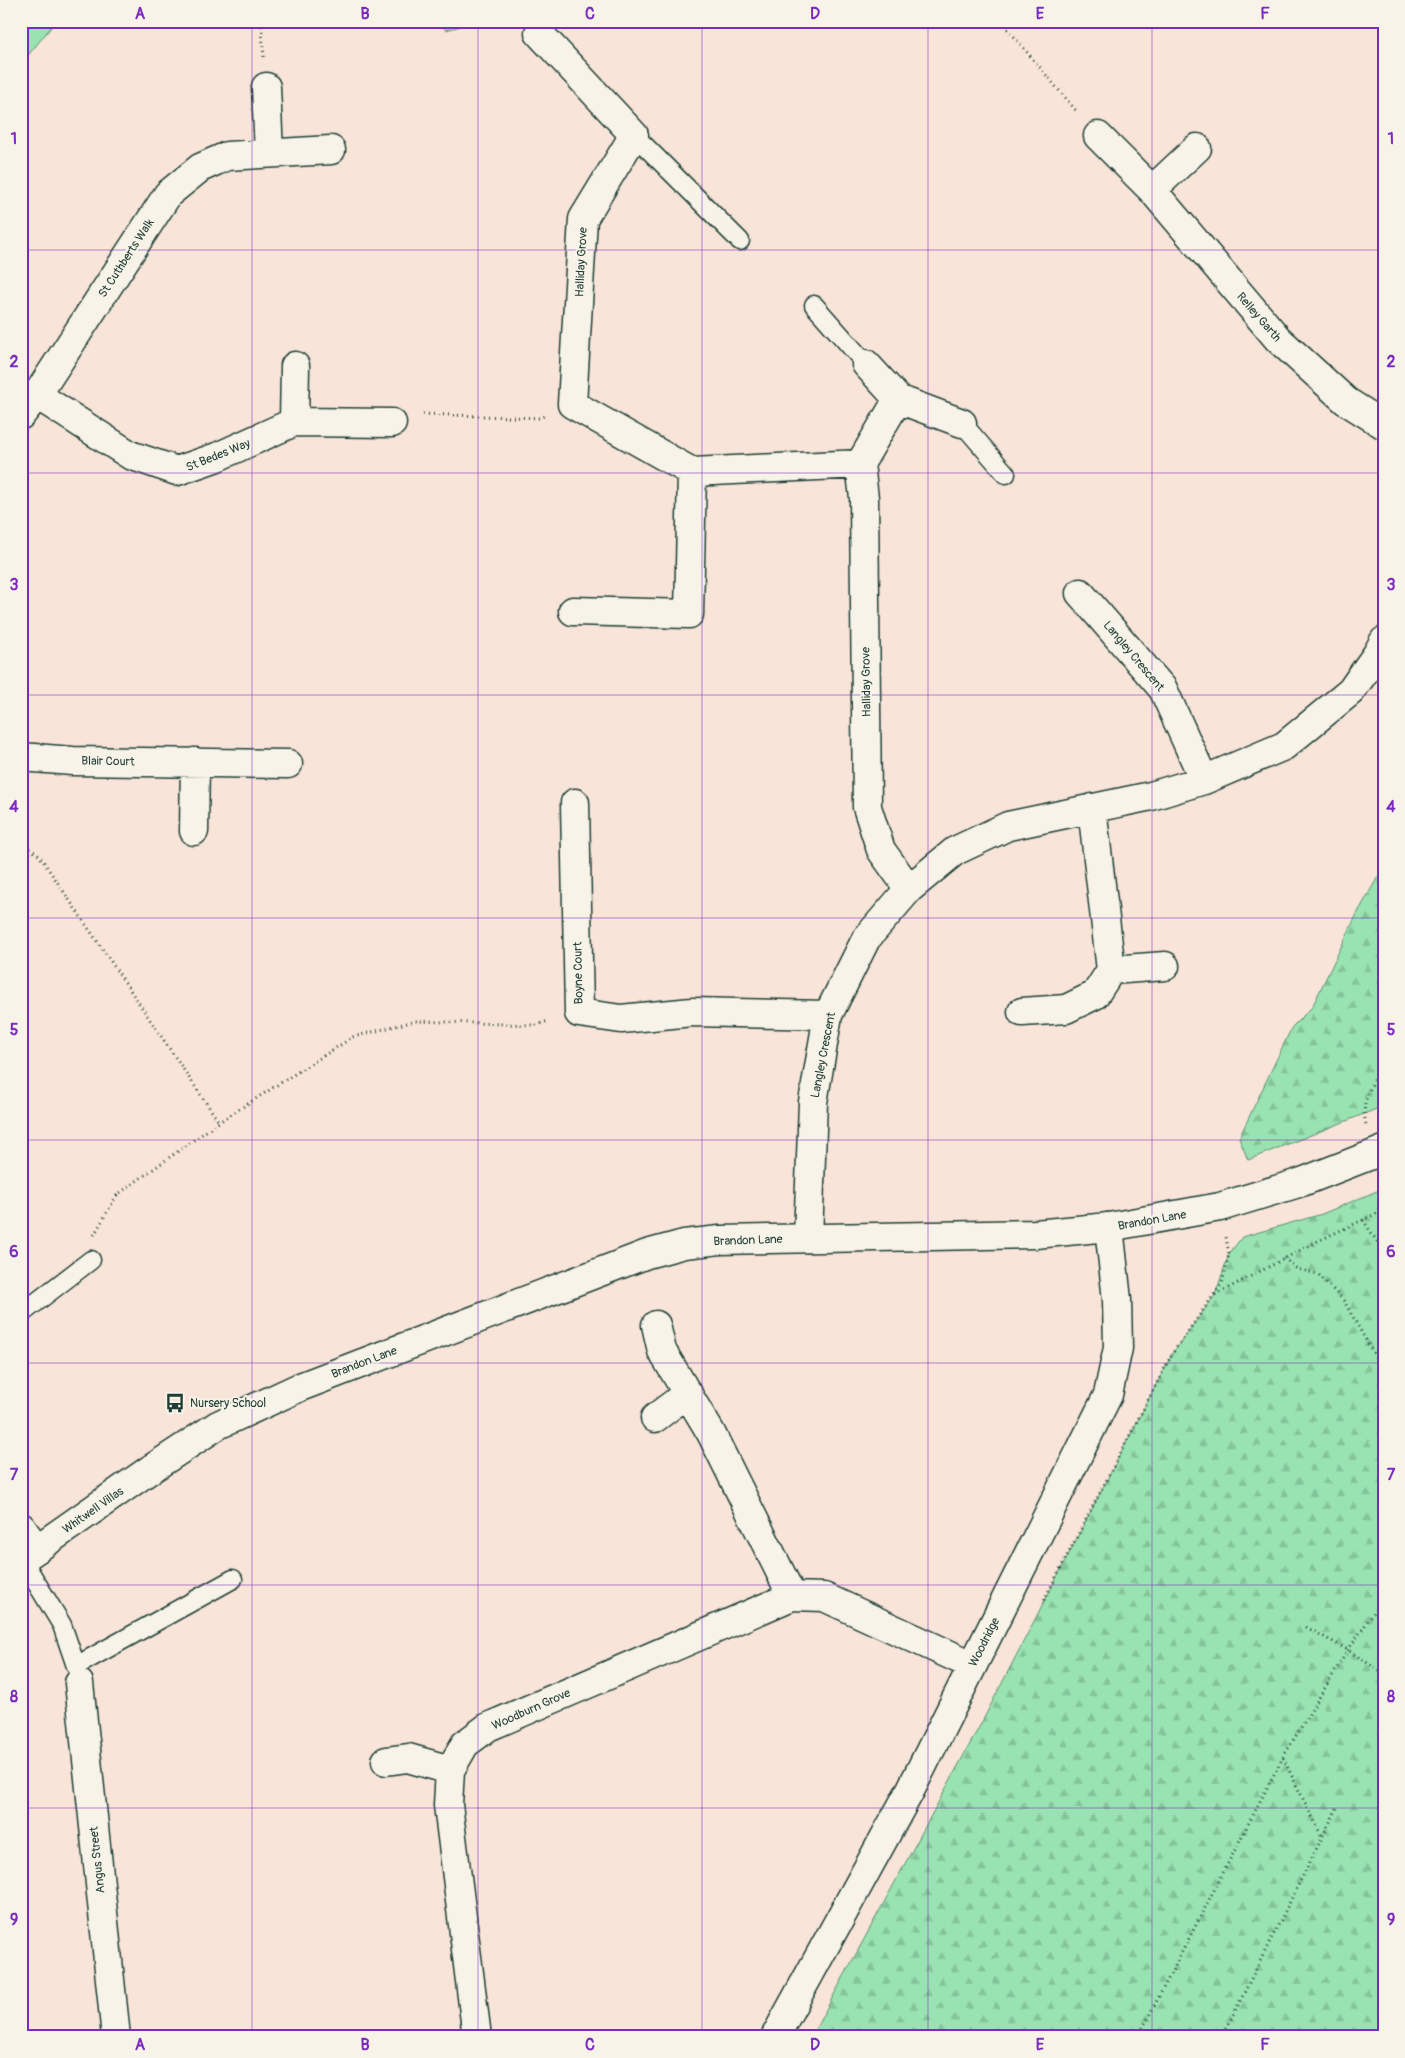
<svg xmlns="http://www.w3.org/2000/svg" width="1405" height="2058" font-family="Pangolin,sans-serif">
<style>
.green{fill:#99e2b1;stroke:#5c9072}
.forest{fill:url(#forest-firs);stroke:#5c9072}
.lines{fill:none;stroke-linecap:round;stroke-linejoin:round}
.service-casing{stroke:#1f3d34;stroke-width:21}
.minor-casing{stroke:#1f3d34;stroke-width:31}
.tertiary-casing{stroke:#1f3d34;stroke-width:31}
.path{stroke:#1f3d34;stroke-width:3;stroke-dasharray:1 4;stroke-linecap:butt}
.service{stroke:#f7f3e8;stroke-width:18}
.minor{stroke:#f7f3e8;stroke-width:28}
.tertiary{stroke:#f7f3e8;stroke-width:28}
.grid{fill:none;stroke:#7b2cbf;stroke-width:1;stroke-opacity:0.55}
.labels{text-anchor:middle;stroke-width:4;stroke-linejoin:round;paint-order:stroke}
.street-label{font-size:12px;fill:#1f3d34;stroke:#f7f3e8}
.poi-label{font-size:12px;fill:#1f3d34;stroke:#f7f3e8;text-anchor:start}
.neatline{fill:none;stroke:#7b2cbf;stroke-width:2}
.grid-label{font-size:16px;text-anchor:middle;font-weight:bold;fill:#7b2cbf}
</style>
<defs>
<pattern id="forest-firs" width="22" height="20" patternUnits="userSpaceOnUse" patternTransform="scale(1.25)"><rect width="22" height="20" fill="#99e2b1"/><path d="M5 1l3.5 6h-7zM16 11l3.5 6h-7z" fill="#83c399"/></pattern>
</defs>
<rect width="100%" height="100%" fill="#f8e4d8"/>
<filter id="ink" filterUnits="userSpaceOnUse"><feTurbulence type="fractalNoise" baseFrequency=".02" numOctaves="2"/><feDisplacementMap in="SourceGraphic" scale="10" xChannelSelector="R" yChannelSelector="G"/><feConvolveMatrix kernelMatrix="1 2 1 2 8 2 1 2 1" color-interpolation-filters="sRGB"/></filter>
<g filter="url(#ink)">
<path class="green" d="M21,21H56L21,64Z
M436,21H480L446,30Z"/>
<path class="forest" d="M1384,866V1106L1248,1160L1239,1138L1292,1027L1312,1007L1357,914Z
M1384,1188V2037H811L984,1718L1172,1354L1215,1295L1229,1254L1242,1237L1322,1214Z"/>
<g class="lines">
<defs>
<path id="service" d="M634,135L740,241
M814,305L866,364
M962,423L1006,474
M21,1314L91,1260
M22,1559L62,1625L76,1666L233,1579"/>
<path id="minor" d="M539,33L634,135L583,219L572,404L692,472L860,464L864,498L867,807L881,850L909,889
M266,87L269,153
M1098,136L1152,190L1278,339L1346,401L1384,425
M1152,190L1197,148
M37,395L130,455L177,471L217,457L294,422L392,423
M898,399L962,423
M21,415L37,395L168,194L200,168L227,156L331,150
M294,422L295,366
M860,464L898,399L866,364
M1080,593L1163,689L1204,780
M573,611L689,614L692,472
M21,757L73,761L288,764
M575,803L579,1013L621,1019L692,1012L828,1015
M194,831L195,762
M1111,970L1165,966
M1022,1012L1066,1009L1095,995L1111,970L1092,808
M808,1238L813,1102L828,1015L866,939L909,889L955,851L1008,826L1151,796L1204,780L1284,746L1351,691L1377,654L1384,641
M656,1325L662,1351L711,1433L792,1596
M655,1418L688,1393
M21,1527L37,1549
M79,1683L116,2037
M386,1761L408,1758L450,1770
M477,2037L448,1805L450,1770L465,1744L488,1727L792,1596L824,1597L972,1665
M775,2037L910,1791L1108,1395L1118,1348L1117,1300L1109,1227"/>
<path id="tertiary" d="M21,1560L148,1471L218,1425L300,1387L647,1254L684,1244L720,1240L1035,1234L1109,1227L1220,1207L1302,1182L1384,1150"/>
</defs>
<use href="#service" class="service-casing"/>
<use href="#minor" class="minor-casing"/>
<use href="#tertiary" class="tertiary-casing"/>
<path class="path" d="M261,21L264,57
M1001,21L1078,113
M423,414L540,418L544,416
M21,843L39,855L219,1122
M1366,1124C1360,1102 1372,1082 1384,1065
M1363,1220L1384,1252
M94,1235L117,1195L219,1122L353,1037L415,1021L535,1025L549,1021
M1284,1258L1297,1269L1318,1274L1344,1301L1377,1360L1384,1365
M1215,1295L1318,1241L1384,1210
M1044,1600L1172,1354L1222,1283L1229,1254L1226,1237
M1306,1627L1348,1650L1384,1674
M1283,1758L1322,1837
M1138,2037L1283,1757L1348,1650L1384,1598
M1222,2037L1337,1808"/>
<use href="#service" class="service"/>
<use href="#minor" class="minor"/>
<use href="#tertiary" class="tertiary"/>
</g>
</g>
<path class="grid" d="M252,21V2037M478,21V2037M702,21V2037M928,21V2037M1152,21V2037M21,250H1384M21,473H1384M21,695H1384M21,918H1384M21,1140H1384M21,1363H1384M21,1585H1384M21,1808H1384"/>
<defs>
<symbol id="bus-bare" viewBox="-9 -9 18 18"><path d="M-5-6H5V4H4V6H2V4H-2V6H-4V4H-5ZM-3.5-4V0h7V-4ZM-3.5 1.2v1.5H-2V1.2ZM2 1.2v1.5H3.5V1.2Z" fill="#1f3d34" stroke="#f7f3e8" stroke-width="2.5" paint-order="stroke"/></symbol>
</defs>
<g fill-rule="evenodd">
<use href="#bus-bare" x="161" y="1389" width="28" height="28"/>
</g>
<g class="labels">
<g class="street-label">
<text transform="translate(126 258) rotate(-57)" y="4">St Cuthberts Walk</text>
<text transform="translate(581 262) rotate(-87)" y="4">Halliday Grove</text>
<text transform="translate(1259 317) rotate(49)" y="4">Relley Garth</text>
<text transform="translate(218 455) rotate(-22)" y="4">St Bedes Way</text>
<text transform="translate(1134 656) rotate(50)" y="4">Langley Crescent</text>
<text transform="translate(866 682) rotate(-91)" y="4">Halliday Grove</text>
<text transform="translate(108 761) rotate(1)" y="4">Blair Court</text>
<text transform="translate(578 973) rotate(-91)" y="4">Boyne Court</text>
<text transform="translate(823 1055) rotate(-79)" y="4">Langley Crescent</text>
<text transform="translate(1152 1220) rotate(-10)" y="4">Brandon Lane</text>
<text transform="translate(748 1240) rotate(-2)" y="4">Brandon Lane</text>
<text transform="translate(364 1362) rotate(-21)" y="4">Brandon Lane</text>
<text transform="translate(93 1510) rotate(-35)" y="4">Whitwell Villas</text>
<text transform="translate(984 1642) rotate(-63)" y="4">Woodridge</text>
<text transform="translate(531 1709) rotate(-24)" y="4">Woodburn Grove</text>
<text transform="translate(97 1860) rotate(-96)" y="4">Angus Street</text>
</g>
<g class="poi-label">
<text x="190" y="1407">Nursery School</text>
</g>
</g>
<rect width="1405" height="2058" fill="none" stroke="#f7f3e8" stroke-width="55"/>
<rect x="28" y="28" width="1350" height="2002" class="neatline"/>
<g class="grid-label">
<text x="140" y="19">A</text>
<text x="365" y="19">B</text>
<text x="590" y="19">C</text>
<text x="815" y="19">D</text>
<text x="1040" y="19">E</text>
<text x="1265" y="19">F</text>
<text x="14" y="144">1</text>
<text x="1391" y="144">1</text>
<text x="14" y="367">2</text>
<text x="1391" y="367">2</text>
<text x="14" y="590">3</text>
<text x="1391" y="590">3</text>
<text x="14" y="812">4</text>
<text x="1391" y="812">4</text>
<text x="14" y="1035">5</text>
<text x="1391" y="1035">5</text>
<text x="14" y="1257">6</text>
<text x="1391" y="1257">6</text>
<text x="14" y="1480">7</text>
<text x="1391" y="1480">7</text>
<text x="14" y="1702">8</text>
<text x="1391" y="1702">8</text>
<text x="14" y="1925">9</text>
<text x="1391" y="1925">9</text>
<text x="140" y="2050">A</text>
<text x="365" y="2050">B</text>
<text x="590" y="2050">C</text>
<text x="815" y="2050">D</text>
<text x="1040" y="2050">E</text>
<text x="1265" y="2050">F</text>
</g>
</svg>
